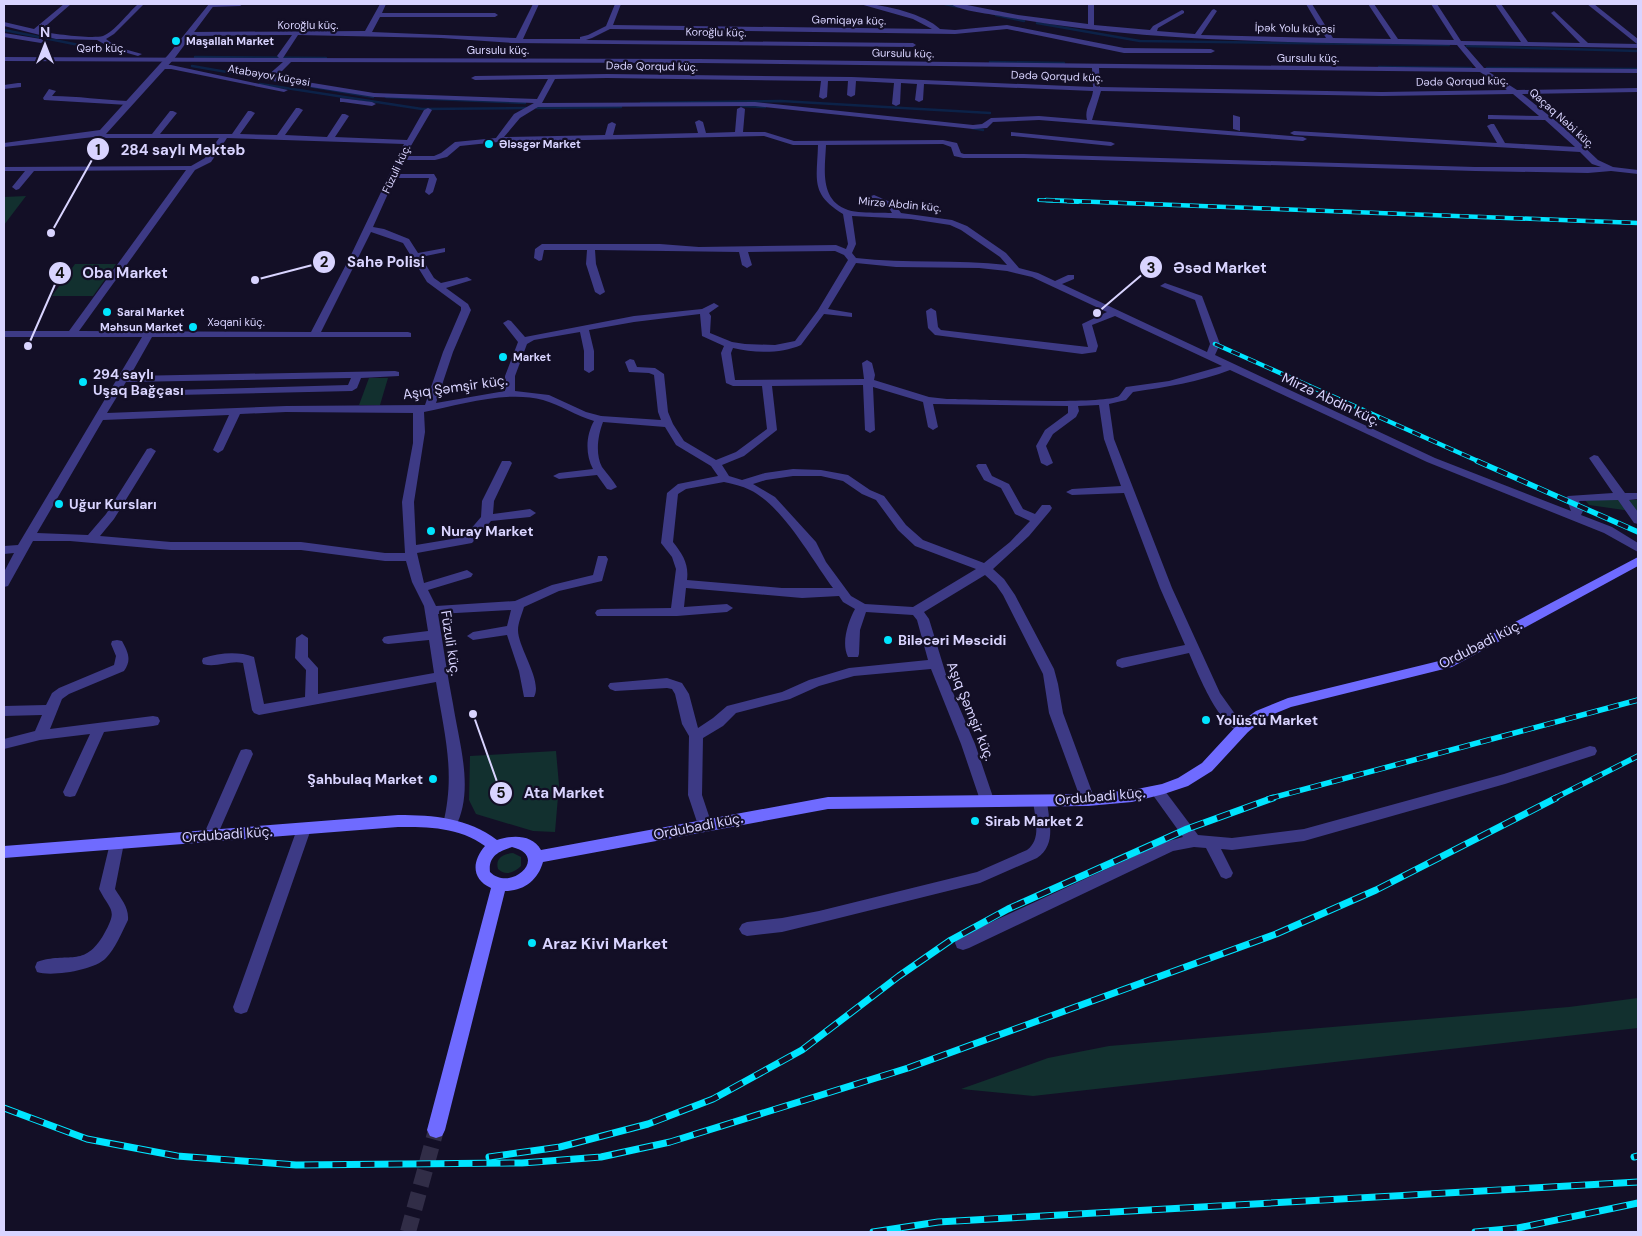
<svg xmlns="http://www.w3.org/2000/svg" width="1642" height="1236" font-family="'DM Sans',sans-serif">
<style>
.green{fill:#12302f}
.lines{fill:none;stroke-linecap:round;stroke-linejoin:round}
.stream{stroke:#0c2248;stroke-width:2.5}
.secondary-tunnel{stroke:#312d47;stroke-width:16;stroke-dasharray:16 8;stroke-linecap:butt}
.minor{fill:#3d3a85;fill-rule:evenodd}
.tertiary{fill:#3d3a85;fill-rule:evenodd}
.secondary{fill:#6f6bff;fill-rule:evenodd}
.rail-far3-casing{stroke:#00e5ff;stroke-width:4}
.rail-far2-casing{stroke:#00e5ff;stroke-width:4.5}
.rail-far1-casing{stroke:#00e5ff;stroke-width:5.5}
.rail-casing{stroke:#00e5ff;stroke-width:7}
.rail-far3{stroke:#130f26;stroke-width:2.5;stroke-dasharray:7;stroke-linecap:butt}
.rail-far2{stroke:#130f26;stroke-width:3;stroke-dasharray:9;stroke-linecap:butt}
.rail-far1{stroke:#130f26;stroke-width:4;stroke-dasharray:11;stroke-linecap:butt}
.rail{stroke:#130f26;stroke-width:5;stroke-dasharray:14;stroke-linecap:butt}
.poi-dot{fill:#00e5ff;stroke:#130f26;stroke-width:2}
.labels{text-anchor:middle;stroke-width:4.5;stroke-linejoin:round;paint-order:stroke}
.far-street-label{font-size:11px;fill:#d9d4ff;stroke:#130f26}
.far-poi-label{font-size:11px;font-weight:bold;fill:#d9d4ff;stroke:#130f26;text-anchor:start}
.poi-label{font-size:14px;font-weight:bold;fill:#d9d4ff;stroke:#130f26;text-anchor:start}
.street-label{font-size:14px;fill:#d9d4ff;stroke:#130f26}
.near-poi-label{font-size:16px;font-weight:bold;fill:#d9d4ff;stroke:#130f26;text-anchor:start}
.leader{fill:none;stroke:#d9d4ff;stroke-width:2}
.callout-dot{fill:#d9d4ff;stroke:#130f26;stroke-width:2}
.mark-label{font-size:15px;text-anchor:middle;font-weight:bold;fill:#111}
.callout-label{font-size:15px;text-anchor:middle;font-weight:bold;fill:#d9d4ff;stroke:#130f26;stroke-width:4.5;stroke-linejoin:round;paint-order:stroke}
</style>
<rect width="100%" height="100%" fill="#130f26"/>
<path class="green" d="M26,196L4,225V197Z
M75,264H116L93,296H52Z
M369,378H388L380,405H359Z
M1585,500H1638V512L1589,505Z
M556,751L559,785L555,832L533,831L476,814L469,800L470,756Z
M513,853L521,857V866C514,873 505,876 498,869C495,858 503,854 513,853Z
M1638,998V1028L1033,1096L961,1089L1048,1058L1109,1046L1569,1007Z"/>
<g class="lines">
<path class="stream" d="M945,4L959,7
M996,15L1024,21
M1037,23L1140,41L1449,45
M4,30L114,52
M1467,46L1638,51
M195,57L326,58
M990,62L1064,63
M192,66L373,97
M1379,67L1471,68
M1487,68L1638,69
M260,84L422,109L526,108
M386,97L525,103
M641,103L781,101L990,113
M741,106L765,107
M537,108L621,107
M972,128L983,130"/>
<path class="secondary-tunnel" d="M408,1232L436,1130"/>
<path class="minor" d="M64,4H71L40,31C53,34 91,39 103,36C114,32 129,12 138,4H144L114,34L106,39L117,47L142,54L138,56L113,49L97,40L56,39L4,26V22L34,29Z
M209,4H243L240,6L211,7L209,6Z
M380,4H386L382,13H495L498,15L495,17H380L372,32L516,38L533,4H539L523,39H580V37L588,35L606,26L615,4H621L613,25L932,29L913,19L860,4C881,3 925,14 940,29L955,30L1007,25L1124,48L1211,49L1215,51L1211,53H1124L1007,29L955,34L610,29L592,38L586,40L913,43L916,45L913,47L512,43L441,38L298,35L283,58L699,59L1476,68L1457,45C1306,42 1154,44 1006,17C992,14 960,11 951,4H962L1018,15L1088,24V4H1094V25L1150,30L1153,26L1182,10L1184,11V13L1158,28L1157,31L1195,34L1212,10L1214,9L1217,11L1201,35L1326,38L1306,4H1312L1333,38L1391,39L1368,4H1374L1398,39L1454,40L1431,4H1437L1461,41L1521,42L1495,4H1501L1528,42L1580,43L1552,14L1551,13L1554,11L1588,43L1637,44L1587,4H1594L1638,39V48L1464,45L1484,68L1638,69V73L1489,72L1517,90L1638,88V92L1522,94L1562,126L1598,160L1613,167L1638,170V174L1611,171L1588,173L1475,171L1024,158H963L954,156L951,147L943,144L826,145C825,169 819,200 848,210C861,214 879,212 892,213L889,208L871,200V196L874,195L895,204L901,213L952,220L967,226L1006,253L1019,268L1038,273L1055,281L1068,275H1074V279L1062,284L1207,352L1210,344L1195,300L1160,286L1165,283L1202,296L1220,344L1215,355L1435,458L1571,511L1566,498L1568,496L1613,493L1589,458L1594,455L1598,456L1625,493H1638V499L1629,500L1638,512V524L1634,523L1618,500L1579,501L1583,511L1581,515L1612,527L1638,543V552L1604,533L1427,462L1230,370C1199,382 1166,387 1133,392L1126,400L1109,404L1114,439L1172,588L1220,693L1235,714L1250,728L1248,732C1223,739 1197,671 1189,653L1122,668L1117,666L1116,663L1117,660L1122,658L1185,645L1160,588L1124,493L1072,495L1066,492L1072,489L1121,486L1104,439L1099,405L1078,406L1079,411L1076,417L1053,434L1046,446L1053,463L1047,466L1041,463L1036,446L1045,430L1068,413V406L933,404L938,427L933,430L928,427L923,402L873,387L875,430L870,433L865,430L863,385L772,386L777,430L744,456L722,465L729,476L742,480L765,473L793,469L821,470L848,475L870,490L884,496L906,525L923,540L984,563L1010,542L1030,521L1015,514L1001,488L984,480L976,466L978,464H986L992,476L1009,484L1023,509L1035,514L1042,505H1050L1052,508L1050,511L1029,536L993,569L1004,579L1015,595L1054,669L1058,684L1063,713L1095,800L1093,804L1088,806L1083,804L1081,800L1049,713L1043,674L1003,595L996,585L985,575L924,612L929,619L948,681L975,744L994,800L992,804L987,806L982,804L980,800L961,744L931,669L854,676L819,686L790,699L736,713L723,726L703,738L702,795L712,825L710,829L705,831L700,829L698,825L688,795L689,736L682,724L675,694L672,689L667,688L615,691L610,689L608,686L610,683L667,678L682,683L689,694L698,728L713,718L727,706L782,692L809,680L849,668L928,660L917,620L913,615L866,612L860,630L859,654L858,657H848C841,643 848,622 855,609L843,602L839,596L802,598L686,588L684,607L727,604L733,608L727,612L677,616H597L595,613L597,610L601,609L671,608L676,569L672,557L661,543L667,493L678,484L718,476L711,466L676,445L665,427L603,422C598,435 595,454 602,467C607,474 613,480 617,487L611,490L607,489L597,475L559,479L553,476L559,473L593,469C585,454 586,435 594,421C576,416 561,405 543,400C507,390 459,405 424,412L425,432L414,502L416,545L464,537L481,517L482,501L502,461H510L512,463L494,501L493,514L530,509L536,513L530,517L491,521L472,543L417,553L424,583L467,570L473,574L471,577L428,590L436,606L515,601L552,585L593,575L598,556H606L608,559L602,581L559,591L524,607C522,614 518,623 518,630C518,648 543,681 534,697H524L519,671L507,635L473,640L467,636L473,632L507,626L511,610L438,614C443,644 447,674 453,704C459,743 475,791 455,828L450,830L445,828L443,824C456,772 444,733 436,682L259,715L254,713L252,710L243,663C230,660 216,668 203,664L202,661L203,658C220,653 237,651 254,657L264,704L305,697L306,670L295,658L296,638L302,634L308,638V657L318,668V694L434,673L429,640L388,644L384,643L382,640L384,637L388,636L428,631L424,606L412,582L406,561H385L301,550H171L70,541H33L8,586L4,587V572L14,553L4,554V546L18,545L142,337H4V331H69L186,170L34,171L19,189L16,190L12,187L25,171H4V167L191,166L205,158L219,138H106L95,134L99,132L106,134H152L170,111H173L177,113L160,134H232L248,111H251L255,113L240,134L277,135L296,108H299L303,110L285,135L327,137L342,114H345L349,116L335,137L407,140L424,110L428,108L432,110L405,156H434L441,153L455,142L496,138L514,114L534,103L374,97L267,80V76L283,62L4,61V57L279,58L277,56L292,35L189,36L186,34L189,32L365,31ZM291,62L699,63L1092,68L1093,87L852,77L607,74L475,76L471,78L475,80L548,79L537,99L374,93L276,77ZM1099,68L1480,72L1507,90L1382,92L1100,87ZM607,78L821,81L819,97L823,99L827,97L828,81H848L847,95L851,97L855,95L856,81L894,83L892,104L896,106L900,104L901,83L917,84L915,100L919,102L923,100L924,84L1093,91C1092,101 1084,109 1087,120L1039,116L991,118L982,124L973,125L755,102L542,103L555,79ZM1101,91L1382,96L1513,94L1539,116L1491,115H1488V119L1545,120L1575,147L1505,143L1494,124H1491L1487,126L1497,143L1294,131L1290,133L1294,135L1580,152L1592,164L1601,167H1475L1024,154H964L961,153L957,143L943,140L794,141L765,132H743L745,109L741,107L737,109L735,132L706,133L703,122L699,120L695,122L698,133L613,135L616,124L612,122L608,124L605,135L504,137L520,118L538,107L755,106L973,129L987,128L993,122L1039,120L1303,141L1307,139L1303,137L1092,120ZM764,136L793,145H818C817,180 810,194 843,214L848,244L846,249L836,245L699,247L660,244H542L535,249L534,258L539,261L542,260L544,250H587L586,264L595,292L600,295L605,292L596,264L595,250L739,252L742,265L747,268L752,265L748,252L835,251L844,255L848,260L818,310L795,341L775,345L745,344L732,342L710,333L711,316L709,313L719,306L714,303L702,309L634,316L525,337L511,321L508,320L503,323L518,342L505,376V391L436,403L453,352L471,310L468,304L446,288L472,280L467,277L441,283L434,278L421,257L445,252V248L418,253L409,239L384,229L373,227L395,178H429L425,192L429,195L433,192L437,179L434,174H397L403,160H435L447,157L460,146L498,142ZM227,138L404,144L350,257L311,332L79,331L195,170L211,162ZM852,216L911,219L950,225L961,230L1000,257L1007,265C957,259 906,264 856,258L852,253L856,244ZM371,232L403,243L427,282L461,307V310L443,352L425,405L286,406L107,413L126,382L351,378L348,385L173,390L172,392L173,394L177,395L352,391L357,388L361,378L399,376V372L395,371L130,376L152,337H411V333L408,332H321ZM856,263L896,267L979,268L1007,271L1032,277L1107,312L1082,324L1088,347L941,330L938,327L936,311L931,308L926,311L928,328L935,335L1082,354L1096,352L1098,346L1092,325L1115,316L1222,366L1169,381L1126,387C1124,389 1121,394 1119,396C1103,405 974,399 947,399L929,397L874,380L875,375L872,363L867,360L862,363L864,379L735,380L731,353L733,348C754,353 781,354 801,345L824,314L852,317V313L828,309ZM700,314L702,336L724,346L721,353L726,383L733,386H762L767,429L736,452L716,460L684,441L673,424L668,412L664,374L655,368L637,367L634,360L630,359L625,362L629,372L649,373L654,375L658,412L661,420L601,416L586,412L549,395L515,391V376L527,344L534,340L580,332L584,351V370L589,373L594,370V351L589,330L634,322ZM286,412L413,413V443L402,502L405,553H385L301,542H171L100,536L114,519L156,451L151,448L147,449L106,514L88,535L37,533L103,420L229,415L213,450L218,453L223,450L240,414ZM793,476H821L843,481L862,494L876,500L898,530L915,546L976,569L913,607L865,604L851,596L826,562L816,542L775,497L753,484L766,480ZM724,482C733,484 742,486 750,490C783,506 812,560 833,588H782L687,580C689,564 683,555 673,542L678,494L686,489Z
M4,33L41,39L44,41L41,43L4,37Z
M159,65H171L288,90L284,92L171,69H159Z
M18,83H21V87L4,89V85Z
M49,89L56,91L52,96C78,96 102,100 128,101L132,103L128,105L44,100L43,98Z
M340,98L372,102L376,104L372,106L343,102H340Z
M1233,115L1240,117V131L1233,129Z
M1011,132L1111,142L1115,144L1111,146L1014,136H1011Z
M117,640L122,641C128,652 132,660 124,671L69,694L62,699L50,729L153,716L158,717L160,721L158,725L153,726L104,732L77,792L75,796L70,797L65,796L63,792L90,734L40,740L4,749V739L35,731L42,715L4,716V706L46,705L52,693L59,688L114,665L116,656L111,644L112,641Z
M1590,746L1595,747L1597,751L1595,755L1505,784L1304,841L1232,850L1221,849L1233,873L1231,877L1226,879L1221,877L1206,848L1194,847L1173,851L969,948L963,950L957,948L955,943L957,938L1165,842L1183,837L1150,791L1152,787L1157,786L1162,787L1198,835L1232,838L1304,829L1504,774Z
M246,749L251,750L253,754L217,836L215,840L210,842L205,840L203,836L239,754L241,750Z
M1040,795L1045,797L1047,801C1049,822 1057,844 1037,858L980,883L819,923L782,932L747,936L742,934L739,929L742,924L747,922L782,918L819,911L977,872L1027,850C1042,839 1035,818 1033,801L1035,797Z
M304,823L309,825L311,829L249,1007L247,1012L241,1014L235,1012L233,1007L297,829L299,825Z
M117,837L122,839L124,843L115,889C121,899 129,907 128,920C122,932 115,949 106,958C95,970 52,977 37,972L35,967L37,962C68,951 84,969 104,934C118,909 111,912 99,889L110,843L112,839Z"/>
<path class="tertiary" d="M209,4H215L174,59L106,134L94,137L4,147V143L100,130L168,55Z"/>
<path class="secondary" d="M1638,557V566L1452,667L1291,707L1266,717L1248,732L1212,771L1188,786L1164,794L1132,802L1088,806L828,809L543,862C538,880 524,891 505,891L445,1130L442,1136L436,1138L430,1136L427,1130L491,888C471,879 472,861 485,846C459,827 429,827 398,827L4,858V846L398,815C434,815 468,818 497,840C512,835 532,834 541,850L828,797L1088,794L1132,790L1162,784L1178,778L1202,763L1238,724L1256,711L1288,698L1443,660ZM512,847C550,856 511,893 490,872C488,856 499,851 512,847Z"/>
<defs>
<path id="rail-far3" d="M1039,200L1078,202"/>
<path id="rail-far2" d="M1046,200L1638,223
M1215,344L1480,462"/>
<path id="rail-far1" d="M1477,461L1638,532
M1268,799L1638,700
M1553,799L1638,756"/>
<path id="rail" d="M4,1108L87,1139L177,1156L296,1165L522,1163L601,1157L670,1142L908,1068L1276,934L1376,890L1556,798
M489,1157L560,1147L648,1124L713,1099L802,1050L899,976L951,940L1008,909L1187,829L1273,798
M1634,1157L1638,1156
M873,1232L938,1222L1638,1182
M1475,1232L1518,1228L1638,1203"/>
</defs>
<use href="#rail-far3" class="rail-far3-casing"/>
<use href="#rail-far2" class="rail-far2-casing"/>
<use href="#rail-far1" class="rail-far1-casing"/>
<use href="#rail" class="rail-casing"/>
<use href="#rail-far3" class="rail-far3"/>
<use href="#rail-far2" class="rail-far2"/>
<use href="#rail-far1" class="rail-far1"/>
<use href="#rail" class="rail"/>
</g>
<g class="poi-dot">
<circle cx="176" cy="41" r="5"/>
<circle cx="489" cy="144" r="5"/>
<circle cx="107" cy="312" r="5"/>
<circle cx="193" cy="327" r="5"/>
<circle cx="503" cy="357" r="5"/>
<circle cx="83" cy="382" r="5"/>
<circle cx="59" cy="504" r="5"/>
<circle cx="431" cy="531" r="5"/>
<circle cx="888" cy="640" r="5"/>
<circle cx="1206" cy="720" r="5"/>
<circle cx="433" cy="779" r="5"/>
<circle cx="975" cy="821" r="5"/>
<circle cx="532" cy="943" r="5"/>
</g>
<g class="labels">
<g class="far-street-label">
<text transform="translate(849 20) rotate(1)" y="4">Gəmiqaya küç.</text>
<text x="308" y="29">Koroğlu küç.</text>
<text transform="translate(1295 28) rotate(1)" y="4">İpək Yolu küçəsi</text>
<text transform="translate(716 32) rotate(1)" y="4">Koroğlu küç.</text>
<text x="101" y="52">Qərb küç.</text>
<text x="498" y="54">Gursulu küç.</text>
<text transform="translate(903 53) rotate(1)" y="4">Gursulu küç.</text>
<text x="1308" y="62">Gursulu küç.</text>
<text transform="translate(652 66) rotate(1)" y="4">Dədə Qorqud küç.</text>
<text transform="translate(269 75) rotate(10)" y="4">Atabəyov küçəsi</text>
<text transform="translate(1057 76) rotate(2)" y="4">Dədə Qorqud küç.</text>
<text transform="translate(1462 81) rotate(-1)" y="4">Dədə Qorqud küç.</text>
<text transform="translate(1562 118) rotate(42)" y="4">Qaçaq Nəbi küç.</text>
<text transform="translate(396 169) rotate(-65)" y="4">Füzuli küç.</text>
<text transform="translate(900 204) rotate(5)" y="4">Mirzə Abdin küç.</text>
<text x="236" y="326">Xəqani küç.</text>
</g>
<g class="far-poi-label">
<text x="186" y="45">Maşallah Market</text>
<text x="499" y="148">Ələsgər Market</text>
<text x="117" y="316">Saral Market</text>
<text x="183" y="331" text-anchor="end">Məhsun Market</text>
<text x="513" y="361">Market</text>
</g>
<g class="poi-label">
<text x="93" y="379">294 saylı<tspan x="93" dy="16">Uşaq Bağçası</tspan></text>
<text x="69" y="509">Uğur Kursları</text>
<text x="441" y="536">Nuray Market</text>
<text x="898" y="645">Biləcəri Məscidi</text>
<text x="1216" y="725">Yolüstü Market</text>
<text x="423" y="784" text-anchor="end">Şahbulaq Market</text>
<text x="985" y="826">Sirab Market 2</text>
</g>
<g class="street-label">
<text transform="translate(455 387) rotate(-8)" y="5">Aşıq Şəmşir küç.</text>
<text transform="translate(1331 399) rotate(25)" y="5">Mirzə Abdin küç.</text>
<text transform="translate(451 643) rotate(81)" y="5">Füzuli küç.</text>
<text transform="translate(1480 644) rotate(-27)" y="5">Ordubadi küç.</text>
<text transform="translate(971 711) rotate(68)" y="5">Aşıq Şəmşir küç.</text>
<text transform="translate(1100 796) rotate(-5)" y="5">Ordubadi küç.</text>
<text transform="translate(698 826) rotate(-11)" y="5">Ordubadi küç.</text>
<text transform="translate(227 834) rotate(-4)" y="5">Ordubadi küç.</text>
</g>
<g class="near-poi-label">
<text x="542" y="949">Araz Kivi Market</text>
</g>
</g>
<path class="leader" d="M51 233L98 149M255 280L324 262M1097 313L1151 267M28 346L60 273M473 714L501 793"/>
<g class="callout-dot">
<circle cx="51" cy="233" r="5"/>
<circle cx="255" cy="280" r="5"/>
<circle cx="1097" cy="313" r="5"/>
<circle cx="28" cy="346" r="5"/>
<circle cx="473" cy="714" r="5"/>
<circle cx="98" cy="149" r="12"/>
<circle cx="324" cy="262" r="12"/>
<circle cx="1151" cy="267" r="12"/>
<circle cx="60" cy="273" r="12"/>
<circle cx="501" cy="793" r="12"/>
</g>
<g class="mark-label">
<text x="98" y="155">1</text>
<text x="324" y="267">2</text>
<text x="1151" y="273">3</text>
<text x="60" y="278">4</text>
<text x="501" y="798">5</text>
</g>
<g class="callout-label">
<text x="183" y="155">284 saylı Məktəb</text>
<text x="386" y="267">Sahə Polisi</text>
<text x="1220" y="273">Əsəd Market</text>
<text x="125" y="278">Oba Market</text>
<text x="564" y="798">Ata Market</text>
</g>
<rect width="1642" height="1236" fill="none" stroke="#d9d4ff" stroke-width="10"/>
<g transform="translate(45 45)" stroke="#130f26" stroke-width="4" paint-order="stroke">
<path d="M0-4L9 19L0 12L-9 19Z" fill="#d9d4ff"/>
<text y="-8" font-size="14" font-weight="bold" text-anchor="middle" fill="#d9d4ff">N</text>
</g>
</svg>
